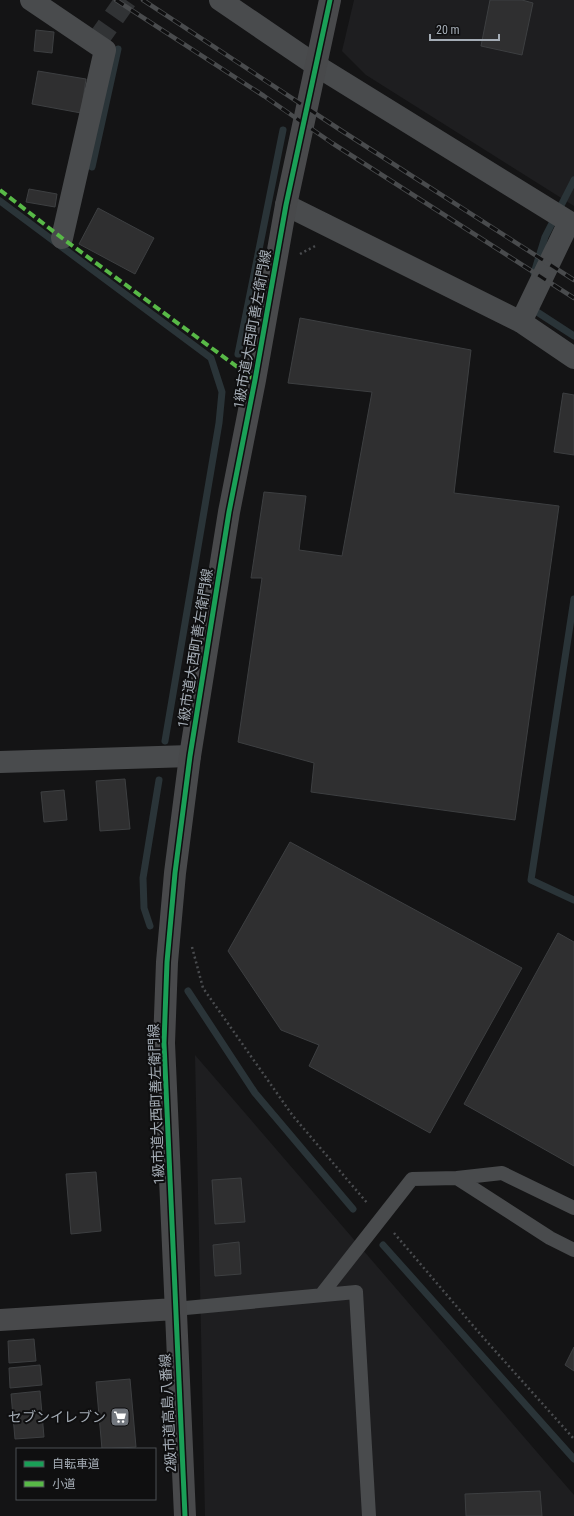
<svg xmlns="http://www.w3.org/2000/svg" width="574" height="1516" font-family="'Roboto Condensed','Noto Sans JP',sans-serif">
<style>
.built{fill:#1e1e20}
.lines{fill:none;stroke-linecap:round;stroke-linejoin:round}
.stream{stroke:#2a3438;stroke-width:7}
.building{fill:#2f2f30;stroke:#3d3f41}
.street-tunnel{stroke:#313335;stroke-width:22;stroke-dasharray:22 11;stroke-linecap:butt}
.path{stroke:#4a4c4f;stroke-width:2.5;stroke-dasharray:2 3;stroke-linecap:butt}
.lane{stroke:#494b4d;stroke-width:14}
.street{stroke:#494b4d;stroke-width:22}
.secondary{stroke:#48494b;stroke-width:22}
.rail-casing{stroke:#494b4d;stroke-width:4.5}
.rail{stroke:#0f0f10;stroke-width:3;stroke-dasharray:9;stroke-linecap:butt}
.quiet{stroke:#58b947;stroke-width:4;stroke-dasharray:8 4;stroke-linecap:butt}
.cycleway-casing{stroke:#0f0f10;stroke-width:8}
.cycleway{stroke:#1a9f57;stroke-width:5}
.labels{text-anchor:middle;stroke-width:4;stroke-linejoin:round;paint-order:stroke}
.street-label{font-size:14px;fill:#a5adb6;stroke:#0f0f10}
.poi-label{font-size:14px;fill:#a5adb6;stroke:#0f0f10;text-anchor:end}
</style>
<rect width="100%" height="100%" fill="#141415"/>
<path class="built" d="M354,0H574V206L366,75L342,51Z
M195,1055L574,1495V1516H205Z"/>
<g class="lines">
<path class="stream" d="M92,167L118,49
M0,201L211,358L222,392L219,423L165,741
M534,273L545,237L574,180
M531,308L574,336
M238,354L283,130
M574,599L531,880L574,900
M150,926L144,908L143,878L159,780
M188,991L255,1093L353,1209
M383,1245L574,1459"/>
</g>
<path class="building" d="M490,0H522L533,3L522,55L481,46Z
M36,30L54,32L52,53L34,51Z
M38,71L86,79L81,113L32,104Z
M29,189L57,194L55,207L26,202Z
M98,208L154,238L135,274L79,244Z
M300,318L471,350L454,493L559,506L515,820L311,792L314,763L238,742L262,578H251L264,492L306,496L299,550L342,556L372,392L288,383Z
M563,393L574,395V455L554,452Z
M125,779L130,829L100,831L96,781Z
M64,790L67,820L44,822L41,792Z
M290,842L522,968L430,1133L309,1066L319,1045L281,1030L228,951Z
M558,933L574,942V1166L464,1104Z
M96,1172L101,1231L71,1234L66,1174Z
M241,1178L245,1222L215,1224L212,1180Z
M239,1242L241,1274L215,1276L213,1245Z
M34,1339L36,1361L9,1363L8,1341Z
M574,1347V1371L565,1365Z
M40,1365L42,1385L10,1388L9,1368Z
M130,1379L136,1447L102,1449L96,1382Z
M40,1391L44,1437L15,1439L11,1394Z
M540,1491L542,1516H466L465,1494Z"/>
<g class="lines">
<path class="street-tunnel" d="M95,44L126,0"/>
<path class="path" d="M300,254L317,245
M192,947L203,988L293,1116L368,1204
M394,1233L481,1335L574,1439"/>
<path class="lane" d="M457,1178L502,1173L574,1208
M321,1295L412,1179L457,1178L550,1238L574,1250
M175,1309L356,1292L369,1516"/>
<path class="street" d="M31,0L105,50L62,238
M220,0L317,66L574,225
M286,205L521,322L574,358
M521,322L569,222
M0,762L190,756"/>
<path class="secondary" d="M0,1320L175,1309
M185,1516L164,1043L167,962L175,873L190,756L229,512L255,380L286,205L330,0"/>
<defs>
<path id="rail" d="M116,0L264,96L332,143L574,298
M143,0L342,131L574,280"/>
</defs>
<use href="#rail" class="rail-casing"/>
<use href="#rail" class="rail"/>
<path class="quiet" d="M0,190L62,238L255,380"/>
<defs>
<path id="cycleway" d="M185,1516L164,1043L167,962L175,873L190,756L229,512L255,380L286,205L330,0"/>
</defs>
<use href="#cycleway" class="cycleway-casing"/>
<use href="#cycleway" class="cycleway"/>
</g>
<defs>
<symbol id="supermarket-square" viewBox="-11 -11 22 22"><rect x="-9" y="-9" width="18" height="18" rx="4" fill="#72777e" stroke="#0f0f10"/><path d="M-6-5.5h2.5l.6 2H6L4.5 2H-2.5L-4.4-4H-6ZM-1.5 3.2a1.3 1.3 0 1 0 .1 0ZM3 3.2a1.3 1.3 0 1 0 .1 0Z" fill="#fff"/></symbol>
</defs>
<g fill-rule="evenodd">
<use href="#supermarket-square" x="109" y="1406" width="22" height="22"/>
</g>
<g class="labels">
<g class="street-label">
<text transform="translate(252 329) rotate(-80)" y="5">1級市道大西町善左衛門線</text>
<text transform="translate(195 648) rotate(-81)" y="5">1級市道大西町善左衛門線</text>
<text transform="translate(156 1104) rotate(-92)" y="5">1級市道大西町善左衛門線</text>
<text transform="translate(168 1413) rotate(-93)" y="5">2級市道高島八番線</text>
</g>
<g class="poi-label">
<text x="106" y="1422">セブンイレブン</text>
</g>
</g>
<rect x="16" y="1448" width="140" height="52" fill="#0f0f10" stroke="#4b4e52"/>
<rect x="24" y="1461" width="20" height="6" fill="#1a9f57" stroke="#4b4e52"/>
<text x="52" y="1468" font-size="12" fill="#a5adb6">自転車道</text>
<rect x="24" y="1481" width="20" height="6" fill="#58b947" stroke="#4b4e52"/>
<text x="52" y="1488" font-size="12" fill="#a5adb6">小道</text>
<path d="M430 34v6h69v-6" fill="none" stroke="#a5adb6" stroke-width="2"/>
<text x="436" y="34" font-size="12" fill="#a5adb6" stroke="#0f0f10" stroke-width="3" paint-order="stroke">20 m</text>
</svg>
